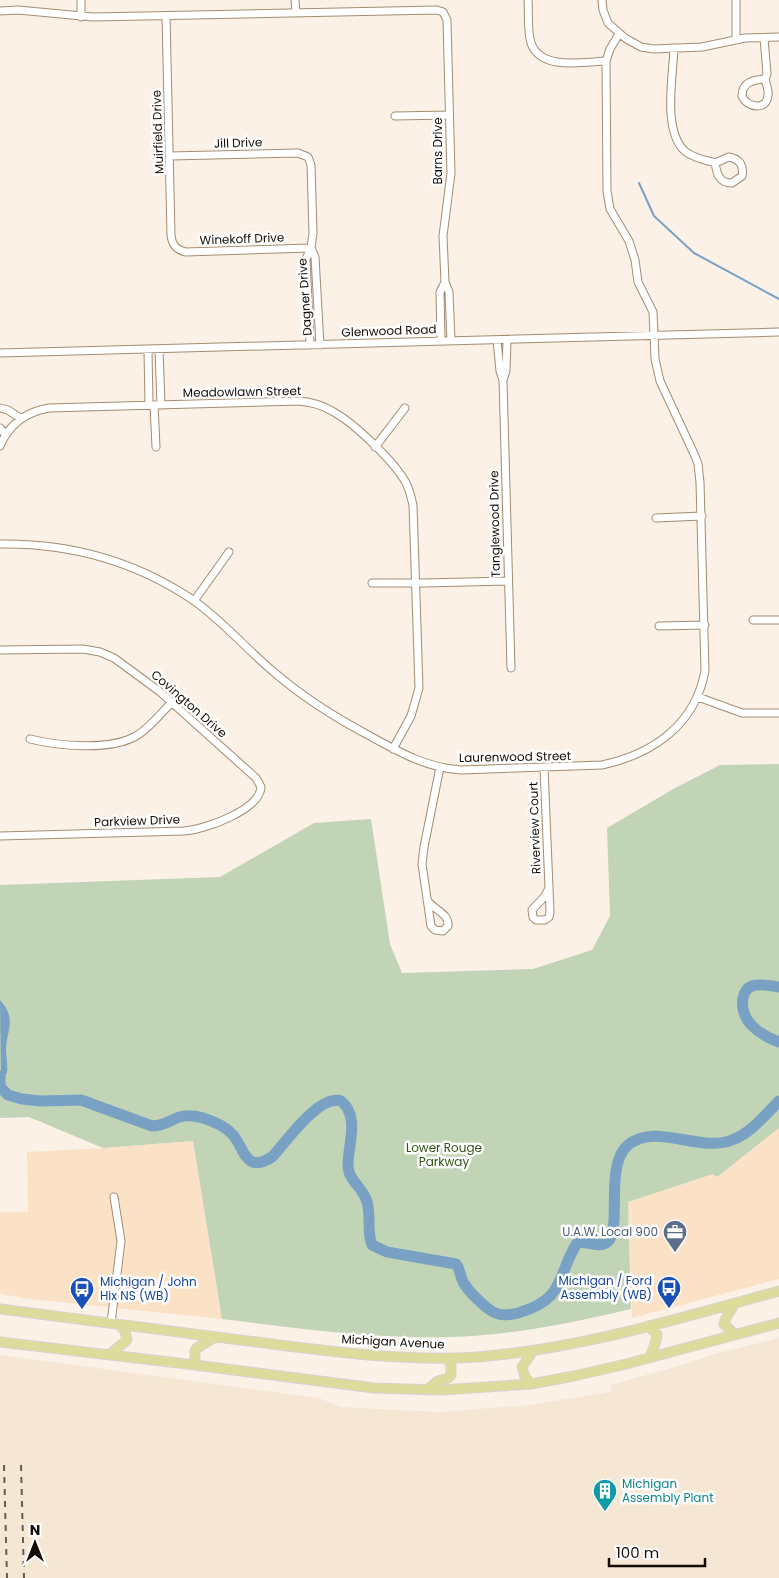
<svg xmlns="http://www.w3.org/2000/svg" width="779" height="1578" font-family="Poppins,sans-serif">
<style>
.built{fill:#fbe2c7}
.industrial{fill:#f6e7d4}
.green{fill:#c1d4b6}
.water{fill:#78a1c4}
.lines{fill:none;stroke-linecap:round;stroke-linejoin:round}
.stream{stroke:#78a1c4;stroke-width:2}
.river{stroke:#78a1c4;stroke-width:11}
.minor-casing{stroke:#a38c72;stroke-width:9}
.major-casing{stroke:#d5d3d2;stroke-width:11}
.minor{stroke:#fff;stroke-width:7}
.major{stroke:#dddc9d;stroke-width:9}
.rail{stroke:#655c53;stroke-width:2;stroke-dasharray:6 6;stroke-linecap:butt}
.labels{text-anchor:middle;stroke-width:5;stroke-linejoin:round;paint-order:stroke}
.street-label{font-size:12px;fill:#140c04;stroke:#fff}
.park-label{font-size:12px;fill:#315313;stroke:#fff}
.service-label{font-size:12px;fill:#4e5e75;stroke:#fff;text-anchor:end}
.transit-label{font-size:12px;fill:#164399;stroke:#fff;text-anchor:end}
.culture-label{font-size:12px;fill:#0d838f;stroke:#fff;text-anchor:start}
</style>
<rect width="100%" height="100%" fill="#fbf1e6"/>
<path class="built" d="M779,1128V1279L632,1318L628,1202L713,1174L717,1177Z
M193,1141L222,1319L30,1299L0,1294V1212H28L27,1152L103,1148Z"/>
<path class="industrial" d="M779,1338V1578H0V1355L319,1398L341,1407L438,1412L530,1405L597,1394L612,1391L611,1385L688,1363L717,1353Z"/>
<path class="green" d="M779,764V1128L717,1177L713,1174L628,1202L631,1309C571,1323 510,1336 448,1337C372,1339 297,1328 222,1319L193,1141L103,1148L29,1117L0,1118V885L220,877L314,823L371,819L390,944L402,973L533,969L592,950L610,916L607,828L675,788L720,765Z"/>
<path class="water" d="M0,1000C17,1019 7,1029 6,1049C6,1057 8,1065 7,1073L1,1080Z"/>
<g class="lines">
<path class="stream" d="M639,183L654,216L694,253L779,299"/>
<path class="river" d="M779,987C771,986 760,983 752,986C746,988 744,993 743,998C739,1021 760,1035 779,1042
M0,1076V1087L8,1095L22,1099L40,1101L81,1100L152,1126C173,1126 174,1110 203,1118C213,1121 226,1127 233,1135C245,1149 245,1174 272,1157C286,1142 319,1094 341,1101C360,1116 348,1145 348,1165C348,1180 361,1186 366,1199C372,1213 366,1230 372,1245L387,1252L456,1264C461,1270 460,1279 465,1285C470,1293 479,1301 486,1307C496,1316 506,1316 518,1313C566,1299 556,1277 577,1243C586,1240 596,1248 606,1243C624,1233 603,1166 628,1145C656,1122 700,1153 732,1140C750,1134 766,1114 779,1101"/>
<defs>
<path id="minor" d="M81,0V17
M295,0L296,12
M528,0C529,13 527,30 531,43C541,71 583,62 606,61
M602,0L603,10L608,23L625,38L641,47L654,49L702,47L745,38L779,37
M736,0V40
M0,11L18,10L93,17L437,10L443,12L447,20L451,173L443,236L445,282L449,292L451,341
M166,16L171,235C172,245 176,250 186,252L311,248
M764,38L767,74L765,79
M674,48C673,76 662,133 686,152C694,158 705,160 715,163
M765,79C766,84 769,90 768,95C767,111 747,108 742,96C742,82 753,80 765,79Z
M395,116L449,115
M170,156L298,153L308,157L311,165L313,233L311,248L306,259L310,345
M729,157C740,159 744,166 742,176L732,183C719,183 717,174 715,163Z
M311,248L315,257L320,345
M497,340L500,371L503,380
M507,340L506,371L503,380L511,668
M441,341L440,292L445,282
M159,349L161,405
M148,350L149,405
M0,353L779,332
M154,405L156,447
M0,408L8,410L20,418
M0,428L5,434
M0,446C9,424 26,412 49,408L299,401C311,402 322,405 332,411C353,422 395,462 406,483C410,490 411,498 413,505L419,688L411,716L393,749
M375,447L405,408
M656,518L702,516
M0,544C70,543 135,561 193,600C223,621 247,650 275,673C304,698 336,718 370,736C399,752 427,768 461,770L602,765C653,754 695,725 705,671L700,482L698,464L695,456L660,381L655,359L653,312L638,282L635,260L629,241L610,209L607,191L606,61L610,49L619,34
M372,583H424L508,581
M194,601L229,552
M753,620H779
M659,626L705,625
M0,650L83,649L100,652L114,658L159,691L256,778L261,787C260,810 204,830 184,831L0,836
M698,697L742,713H779
M30,739C58,746 110,751 136,736C150,728 161,713 172,702
M544,768L550,912L549,917L545,920H536L533,917L532,910L545,896L549,888
M427,900C435,911 449,913 448,926L443,931L435,930L431,926L422,864L424,847L440,767
M111,1323L121,1241L114,1197"/>
<path id="major" d="M0,1309C85,1320 171,1331 256,1342C330,1351 403,1362 477,1357C580,1349 680,1318 779,1291
M648,1326L657,1334C657,1342 652,1350 650,1358
M734,1334L724,1324L725,1320L735,1303
M0,1342L195,1365L374,1388L441,1390L531,1384L574,1376L626,1364L779,1323
M109,1355L127,1340L125,1331L120,1325
M195,1365V1351L197,1348L215,1337
M531,1384L525,1377L522,1367L533,1351
M427,1390L438,1381L448,1378L451,1375V1365L447,1358"/>
</defs>
<use href="#minor" class="minor-casing"/>
<use href="#major" class="major-casing"/>
<use href="#minor" class="minor"/>
<use href="#major" class="major"/>
<path class="rail" d="M4,1465L7,1578
M21,1465L24,1578"/>
</g>
<defs>
<symbol id="office-pin" viewBox="-11 -11 22 30"><path d="M0 17L-7.5 6A9.5 9.5 0 1 1 7.5 6Z" fill="#5c6f8a" stroke="#fff"/><path d="M-6-3h4V-5.5h4V-3h4V5H-6ZM-1-4.5V-3h2v-1.5ZM-6 0V1H6V0Z" fill="#fff"/></symbol>
<symbol id="bus-pin" viewBox="-11 -11 22 30"><path d="M0 17L-7.5 6A9.5 9.5 0 1 1 7.5 6Z" fill="#1a4fb4" stroke="#fff"/><path d="M-5-6H5V4H4V6H2V4H-2V6H-4V4H-5ZM-3.5-4V0h7V-4ZM-3.5 1.2v1.5H-2V1.2ZM2 1.2v1.5H3.5V1.2Z" fill="#fff"/></symbol>
<symbol id="building-pin" viewBox="-11 -11 22 30"><path d="M0 17L-7.5 6A9.5 9.5 0 1 1 7.5 6Z" fill="#0f9aa8" stroke="#fff"/><path d="M-4-6H4V6H1V3H-1V6H-4ZM-2.5-4.3h1.7v1.8h-1.7ZM.8-4.3h1.7v1.8H.8ZM-2.5-1h1.7V.8h-1.7ZM.8-1h1.7V.8H.8Z" fill="#fff"/></symbol>
</defs>
<g fill-rule="evenodd">
<use href="#office-pin" x="661" y="1218" width="28" height="38"/>
<use href="#bus-pin" x="655" y="1274" width="28" height="38"/>
<use href="#bus-pin" x="68" y="1275" width="28" height="38"/>
<use href="#building-pin" x="591" y="1477" width="28" height="38"/>
</g>
<g class="labels">
<g class="street-label">
<text transform="translate(158 132) rotate(-92)" y="4">Muirfield Drive</text>
<text transform="translate(238 143) rotate(-2)" y="4">Jill Drive</text>
<text transform="translate(438 151) rotate(-90)" y="4">Barns Drive</text>
<text transform="translate(242 239) rotate(-2)" y="4">Winekoff Drive</text>
<text transform="translate(305 297) rotate(-94)" y="4">Dagner Drive</text>
<text transform="translate(389 331) rotate(-2)" y="4">Glenwood Road</text>
<text transform="translate(242 392) rotate(-1)" y="4">Meadowlawn Street</text>
<text transform="translate(495 524) rotate(-91)" y="4">Tanglewood Drive</text>
<text transform="translate(189 704) rotate(41)" y="4">Covington Drive</text>
<text transform="translate(515 757) rotate(-1)" y="4">Laurenwood Street</text>
<text transform="translate(137 821) rotate(-2)" y="4">Parkview Drive</text>
<text transform="translate(535 828) rotate(-92)" y="4">Riverview Court</text>
<text transform="translate(393 1342) rotate(3)" y="4">Michigan Avenue</text>
</g>
<g class="park-label">
<text x="444" y="1152">Lower Rouge<tspan x="444" dy="14">Parkway</tspan></text>
</g>
<g class="service-label">
<text x="658" y="1236">U.A.W. Local 900</text>
</g>
<g class="transit-label">
<text x="652" y="1285">Michigan / Ford<tspan x="652" dy="14">Assembly (WB)</tspan></text>
<text x="100" y="1286" text-anchor="start">Michigan / John<tspan x="100" dy="14">Hix NS (WB)</tspan></text>
</g>
<g class="culture-label">
<text x="622" y="1488">Michigan<tspan x="622" dy="14">Assembly Plant</tspan></text>
</g>
</g>
<g transform="translate(35 1543)" stroke="#ffffff" stroke-width="4" paint-order="stroke">
<path d="M0-4L9 19L0 12L-9 19Z" fill="#140c04"/>
<text y="-8" font-size="14" font-weight="bold" text-anchor="middle" fill="#140c04">N</text>
</g>
<path d="M609 1558v8h96v-8" fill="none" stroke="#140c04" stroke-width="2.5"/>
<text x="616" y="1558" font-size="15" fill="#140c04" stroke="#ffffff" stroke-width="4" paint-order="stroke">100 m</text>
</svg>
